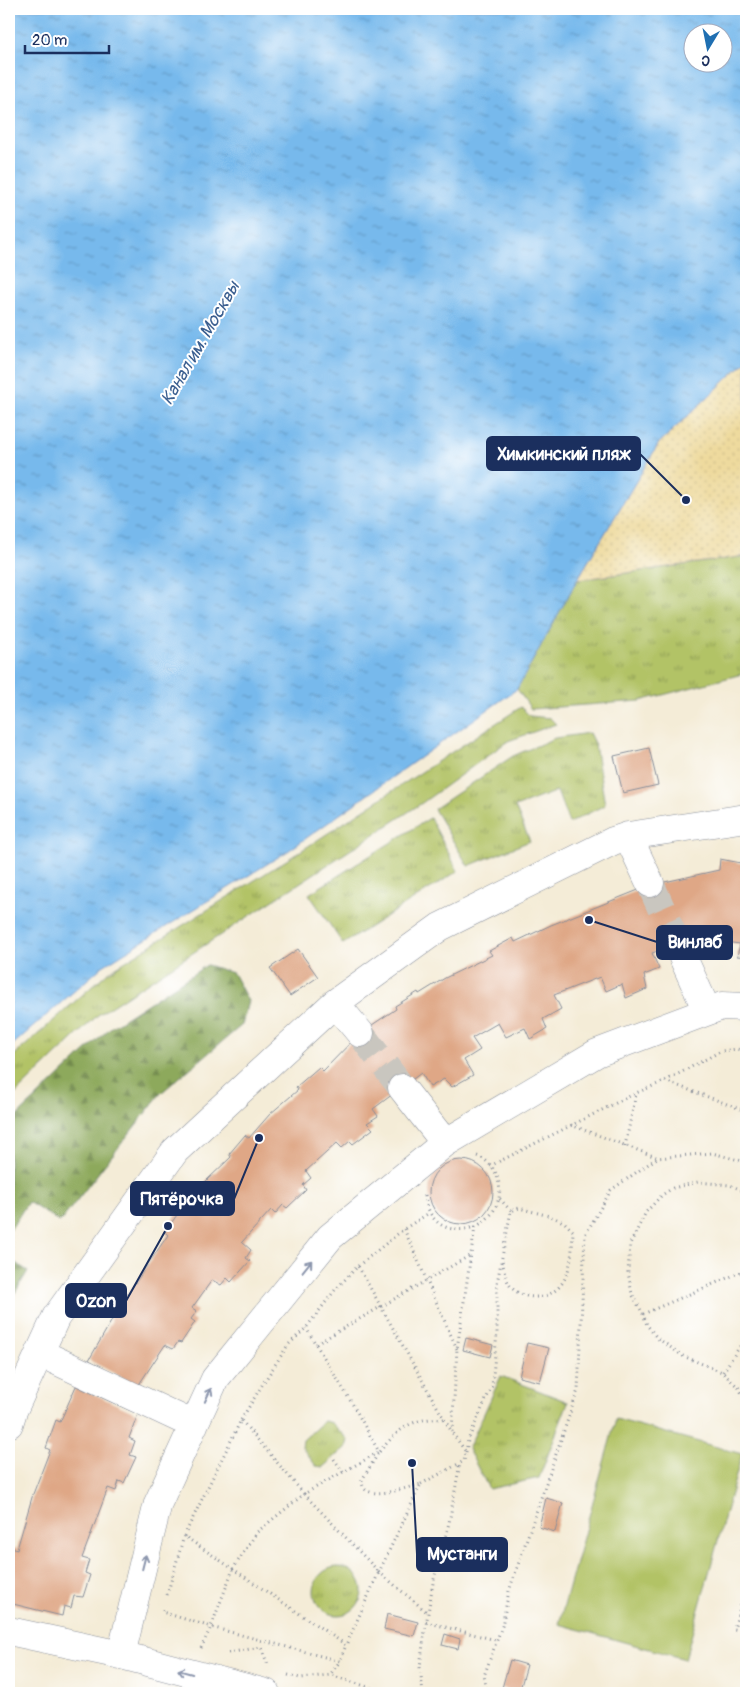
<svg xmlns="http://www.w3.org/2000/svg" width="755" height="1702" font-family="Pangolin,sans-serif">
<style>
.grass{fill:url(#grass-tufts);stroke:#667962}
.forest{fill:url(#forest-firs);stroke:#546c5c}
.sand{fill:url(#sand-dots);stroke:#84847e}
.pitch{fill:#b2c366;stroke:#667962}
.water{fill:url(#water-ripples);stroke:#4974a5;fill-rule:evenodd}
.building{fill:#dfa786}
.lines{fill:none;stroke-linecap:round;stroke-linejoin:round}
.minor-tunnel{stroke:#c9c6bf;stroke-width:28;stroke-dasharray:28 14;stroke-linecap:butt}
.minor-casing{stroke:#888e9a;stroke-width:29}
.path{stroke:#888e9a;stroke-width:3;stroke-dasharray:1 4;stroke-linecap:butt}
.minor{stroke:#fff;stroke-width:28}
.oneway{stroke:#8d97ae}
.labels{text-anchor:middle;stroke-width:4;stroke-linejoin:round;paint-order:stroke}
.water-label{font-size:18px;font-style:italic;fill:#3b5f90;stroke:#fff}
.leader{fill:none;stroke:#1b2f5e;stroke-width:2}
.callout-dot{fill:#1b2f5e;stroke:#fff;stroke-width:2}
.callout{fill:#1b2f5e;stroke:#1b2f5e;stroke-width:2}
.callout-label{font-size:18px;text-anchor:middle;font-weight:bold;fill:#fff}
</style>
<defs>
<pattern id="grass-tufts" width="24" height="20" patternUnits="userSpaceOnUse" patternTransform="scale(1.25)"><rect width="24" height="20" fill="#b2c366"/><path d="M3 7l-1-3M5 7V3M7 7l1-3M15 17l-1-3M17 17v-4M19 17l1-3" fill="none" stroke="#909f57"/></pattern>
<pattern id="forest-firs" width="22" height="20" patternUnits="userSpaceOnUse" patternTransform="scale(1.25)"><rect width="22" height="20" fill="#8da95b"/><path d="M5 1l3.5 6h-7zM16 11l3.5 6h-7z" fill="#728a4e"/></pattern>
<pattern id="sand-dots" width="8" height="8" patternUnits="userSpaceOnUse" patternTransform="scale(1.25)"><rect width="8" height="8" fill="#eeda9e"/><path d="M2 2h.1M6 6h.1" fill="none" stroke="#ccbb8a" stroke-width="1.8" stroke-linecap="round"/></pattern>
<pattern id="water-ripples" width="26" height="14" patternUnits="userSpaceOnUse" patternTransform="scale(1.25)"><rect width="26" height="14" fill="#77b9ec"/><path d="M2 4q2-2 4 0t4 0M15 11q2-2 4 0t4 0" fill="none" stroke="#6197c2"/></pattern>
</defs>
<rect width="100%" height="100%" fill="#fff"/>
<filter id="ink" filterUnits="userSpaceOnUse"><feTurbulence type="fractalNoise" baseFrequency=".02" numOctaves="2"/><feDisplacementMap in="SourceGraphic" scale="10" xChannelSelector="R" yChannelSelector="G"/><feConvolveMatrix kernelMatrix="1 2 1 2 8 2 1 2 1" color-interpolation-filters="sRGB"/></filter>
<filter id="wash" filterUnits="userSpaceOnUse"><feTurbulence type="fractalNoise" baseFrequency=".0096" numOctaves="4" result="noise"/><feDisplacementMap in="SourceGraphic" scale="20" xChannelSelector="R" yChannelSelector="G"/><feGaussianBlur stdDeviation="1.12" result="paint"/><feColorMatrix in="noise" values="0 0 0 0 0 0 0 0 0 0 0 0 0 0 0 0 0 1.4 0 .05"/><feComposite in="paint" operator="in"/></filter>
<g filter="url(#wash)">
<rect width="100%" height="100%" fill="#f4ecd7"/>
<path class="grass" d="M746,556V673L640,701L531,709L517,689L577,580Z
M521,707L530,716L550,718L556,724L508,741L422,803L98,1015L9,1100V1060L107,973L293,856Z
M589,733L595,745L605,805L569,823L557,791L515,807L530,841L468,866L434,809L513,756L555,738Z
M430,818L458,871L343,944L309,894Z
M501,1376L568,1402L539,1478L489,1489L468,1449Z
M324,1421L332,1423L348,1440L346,1447L323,1467L316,1466L302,1447L303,1440Z
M314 1591a24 24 0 1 1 48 0a24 24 0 1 1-48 0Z"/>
<path class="forest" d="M207,965L233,973L248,1001L242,1025L161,1093L60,1222L28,1202L9,1232V1128L17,1116L110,1028Z
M9,1259L28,1271L9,1303Z"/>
<path class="sand" d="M746,361V556L577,580L659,443Z"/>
<path class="pitch" d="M616,1419L742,1454L685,1659L559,1624Z"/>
<path class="water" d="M9,9H746V361L659,443L577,580L517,689L288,851L103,966L9,1048ZM692,32H722V62H692Z"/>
<g id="blocks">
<path class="building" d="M649,748L658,785L623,793L614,756Z
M720,859L746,864V957L737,956L740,944L725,942L726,933L677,944L652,953L659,969L644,975L647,989L626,998L622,984L606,991L600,977L554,995L561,1009L543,1019L547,1029L530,1039L525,1028L506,1037L498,1023L472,1038L480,1050L464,1060L473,1075L452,1087L444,1079L430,1087L421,1073L373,1109L378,1116L367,1123L373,1129L353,1144L350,1141L342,1148L337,1143L306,1171L311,1178L303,1185L306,1190L287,1208L283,1205L275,1214L271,1210L242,1242L251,1250L246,1258L250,1261L231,1282L227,1278L221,1285L212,1280L192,1308L197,1311L191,1319L195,1322L181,1343L178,1342L173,1349L165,1345L138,1386L89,1360L112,1320L109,1317L123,1294L127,1295L168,1235L165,1232L179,1212L183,1215L206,1181L231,1157L229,1154L245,1135L249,1138L270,1114L298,1090L296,1087L319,1067L323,1071L360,1033L396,1009L395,1006L418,992L419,994L445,978L492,955L489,951L513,938L515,942L551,925L651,885L719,870Z
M298,949L318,977L290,996L270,968Z
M429 1192a32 32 0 1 1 64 0a32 32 0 1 1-64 0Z
M466,1338L493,1345L490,1357L463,1350Z
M527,1343L549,1348L540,1382L519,1377Z
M76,1386L138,1414L129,1438L135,1441L130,1455L136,1457L124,1483L119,1481L116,1491L108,1488L82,1558L89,1560L85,1573L90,1575L83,1597L74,1596L71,1608L64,1606L62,1616L9,1603V1583L11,1572L9,1571V1554L11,1547L17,1549L33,1494L50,1450L46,1448L56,1420L60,1422Z
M546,1498L563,1503L555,1532L539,1527Z
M387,1614L418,1622L414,1636L384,1629Z
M445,1634L460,1639L458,1649L442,1645Z
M510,1660L527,1665L519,1693L502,1688Z"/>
</g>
</g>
<g filter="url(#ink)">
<use href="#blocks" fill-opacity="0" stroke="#888e9a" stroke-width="1"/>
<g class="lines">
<path class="minor-tunnel" d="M650,883L677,944
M360,1033L402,1088"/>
<defs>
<path id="minor" d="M628,836L650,883
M677,944L707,1011
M335,1003L360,1033
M402,1088L445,1143
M40,1353L194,1425
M9,1424L13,1411L56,1317L175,1151L335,1003L440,927L613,841L628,836L746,818
M9,1631L121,1655
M266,1693L121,1655L158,1503L215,1379L330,1237L445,1143L597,1053L722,1006L746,1007"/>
</defs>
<use href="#minor" class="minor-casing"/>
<path class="path" d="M665,1081L746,1111
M571,1125L656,1157
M625,1146L636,1094
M477,1156C494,1162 502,1181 499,1198
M490,1166L636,1093L665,1081L721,1051L737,1049L746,1052
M746,1192L730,1185L698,1182L673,1188L662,1195L646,1212L630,1244L628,1272L632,1294L643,1314L647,1325L657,1338L683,1356L722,1372L739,1388L746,1401
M425,1195C428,1223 447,1235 475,1227L457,1349L452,1432L444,1419
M475,1227C488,1220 495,1212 499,1198L511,1211
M404,1229L457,1349
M358,1266L404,1229L429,1213
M643,1314L746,1270
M316,1344L469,1256
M723,1372L746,1337
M241,1420L264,1382L288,1345L306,1328L335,1290L358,1266L444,1419C411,1417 399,1429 379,1452L353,1405L306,1328
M466,1452L468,1440L492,1386L497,1333V1283L511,1211L519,1208L553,1217L565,1223L573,1231C572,1250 572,1273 559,1287C547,1300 526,1300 513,1289C506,1283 504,1269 502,1260
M334,1459L343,1472
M421,1484L464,1461L466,1452L451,1431
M184,1536L241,1420L304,1494L379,1452L362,1480C362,1484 363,1488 366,1490C378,1498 409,1487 421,1484L379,1572L428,1613
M746,1586L734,1629L746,1631
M167,1595L184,1536L233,1569L257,1532L304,1494L379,1572L346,1645
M163,1610L162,1612L211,1627L233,1569L346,1645L340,1661
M426,1622L496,1640
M201,1648L211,1627L340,1661L330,1675
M228,1653L261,1647L268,1665
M288,1675L300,1678L330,1675L387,1693
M423,1693L420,1667L424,1637L433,1583L449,1523L460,1463
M441,1693L453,1691L458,1693
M487,1693L484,1676L502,1626L509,1591L578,1390L585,1235L611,1190L657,1158L712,1153L746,1162"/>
<use href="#minor" class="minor"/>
</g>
<defs><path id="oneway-shaft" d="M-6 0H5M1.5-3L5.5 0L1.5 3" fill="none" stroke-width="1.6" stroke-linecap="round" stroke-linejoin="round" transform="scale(1.25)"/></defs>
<g class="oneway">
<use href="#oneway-shaft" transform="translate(307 1266) rotate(-51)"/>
<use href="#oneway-shaft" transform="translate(208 1395) rotate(-65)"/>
<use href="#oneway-shaft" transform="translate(144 1562) rotate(-76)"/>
<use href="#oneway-shaft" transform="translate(185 1672) rotate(-165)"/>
</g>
</g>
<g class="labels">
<g class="water-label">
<text transform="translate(200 343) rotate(-60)" y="6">Канал им. Москвы</text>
</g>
</g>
<path class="leader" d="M686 500L640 454M589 920L657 942M259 1138L234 1199M168 1226L126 1301M412 1463L417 1554"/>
<g class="callout-dot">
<circle cx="686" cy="500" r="5"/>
<circle cx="589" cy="920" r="5"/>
<circle cx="259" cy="1138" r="5"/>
<circle cx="168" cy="1226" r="5"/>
<circle cx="412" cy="1463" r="5"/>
</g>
<g class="callout">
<rect x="487" y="437" width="153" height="33" rx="5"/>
<rect x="657" y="926" width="75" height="33" rx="5"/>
<rect x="131" y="1182" width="103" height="33" rx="5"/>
<rect x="66" y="1284" width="60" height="33" rx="5"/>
<rect x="417" y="1538" width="90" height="33" rx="5"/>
</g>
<g class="callout-label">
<text x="564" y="460">Химкинский пляж</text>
<text x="695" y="948">Винлаб</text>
<text x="182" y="1205">Пятёрочка</text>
<text x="96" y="1307">Ozon</text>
<text x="462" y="1560">Мустанги</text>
</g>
<rect width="755" height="1702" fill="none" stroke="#fff" stroke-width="30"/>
<g transform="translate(708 48) rotate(190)"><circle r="24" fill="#ffffff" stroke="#a4acbf"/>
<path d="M0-4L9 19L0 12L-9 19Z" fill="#1f6fb2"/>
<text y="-8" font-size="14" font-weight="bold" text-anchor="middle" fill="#1b2f5e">С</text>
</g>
<path d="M25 45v8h84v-8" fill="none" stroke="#1b2f5e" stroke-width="2.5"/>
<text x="32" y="45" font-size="15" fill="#1b2f5e" stroke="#ffffff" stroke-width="4" paint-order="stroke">20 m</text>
</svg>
